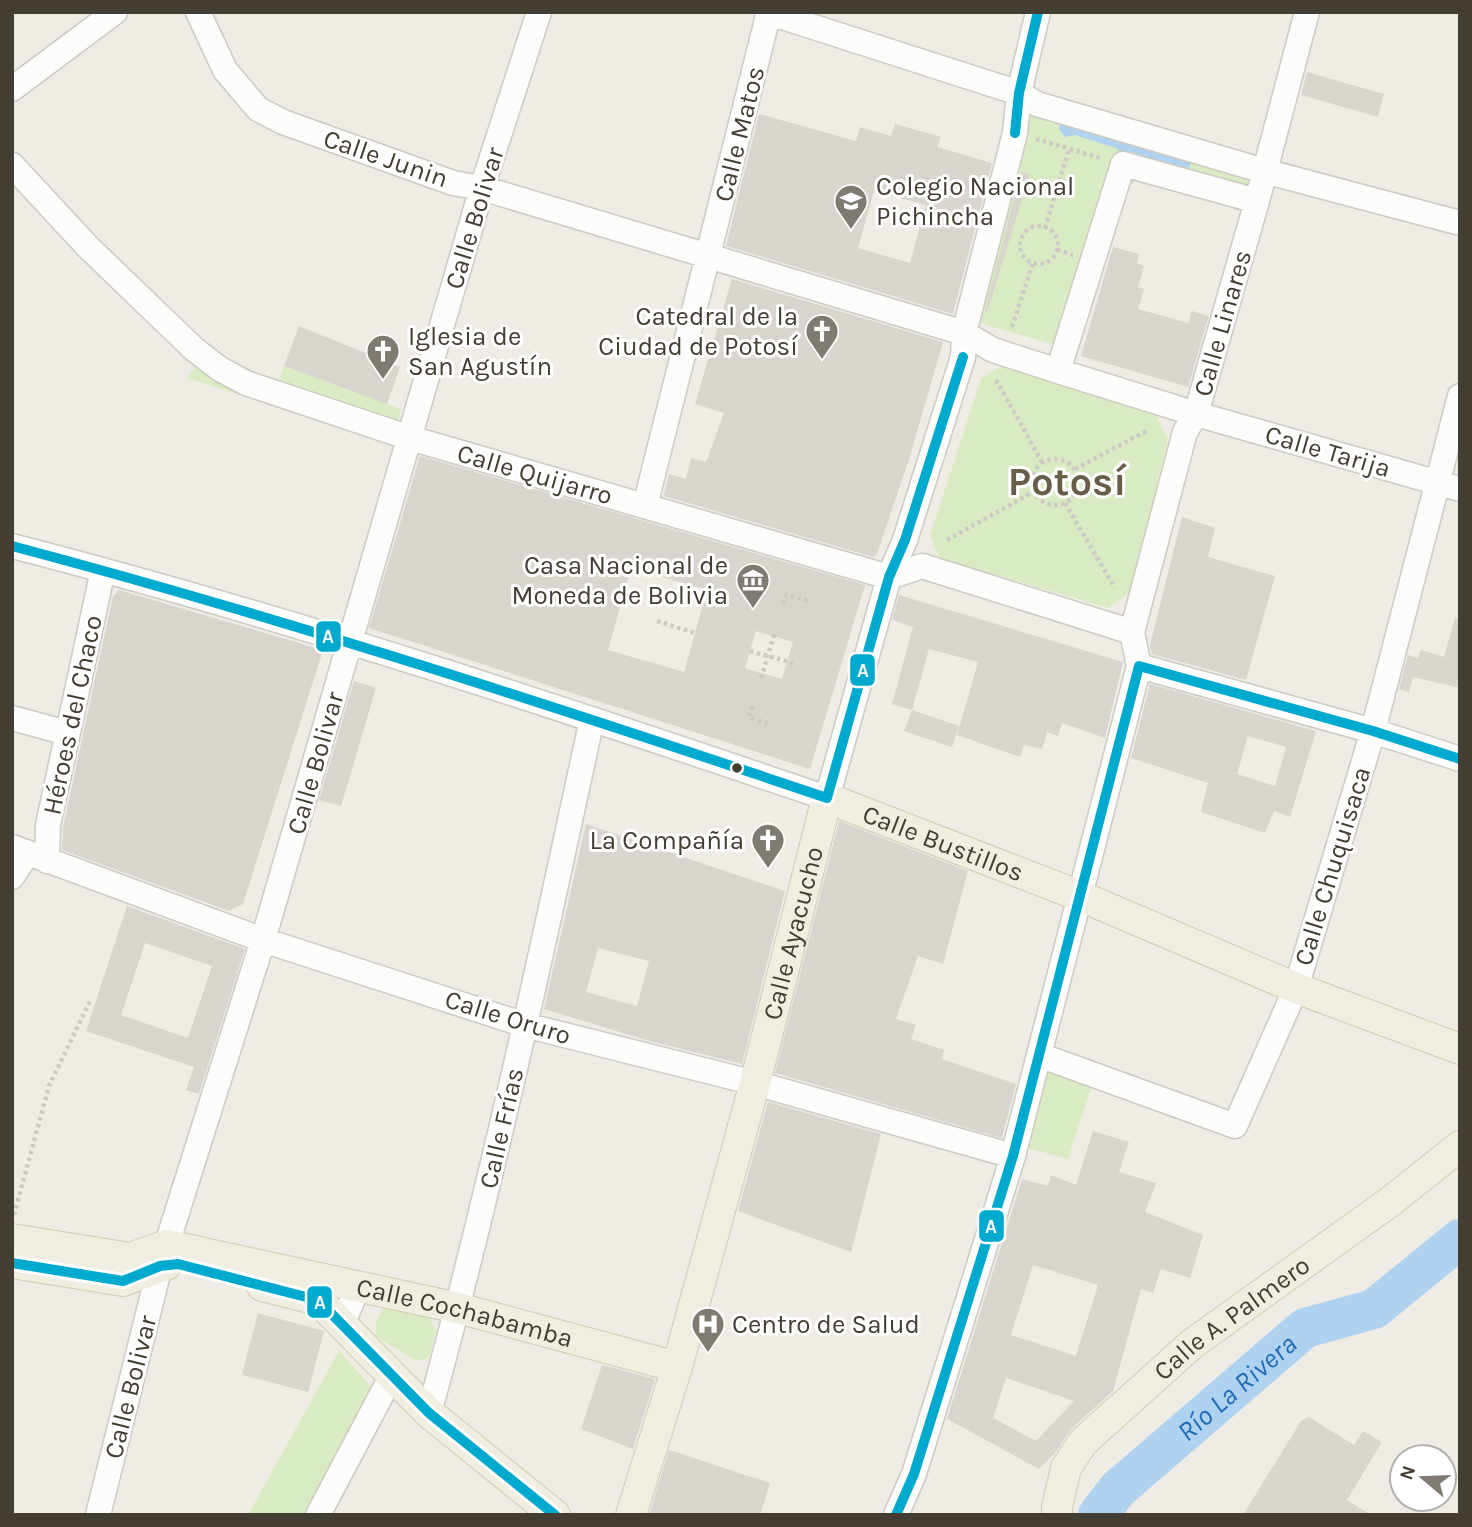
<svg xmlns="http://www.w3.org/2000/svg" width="1472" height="1527" font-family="Karla,sans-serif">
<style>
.green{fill:#d8ebc2}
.water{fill:#b0d2f1}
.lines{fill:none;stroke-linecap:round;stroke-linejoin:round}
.river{stroke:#b0d2f1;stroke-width:40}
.building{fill:#d7d5ce;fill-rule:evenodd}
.minor-casing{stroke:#cccac3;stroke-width:27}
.major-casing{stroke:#d2cbb1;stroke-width:32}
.path{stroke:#cdcac5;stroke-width:4.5;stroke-dasharray:3.5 3.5;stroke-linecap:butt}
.minor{stroke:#fcfcfb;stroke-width:24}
.major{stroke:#f0ede1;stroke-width:30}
.bus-1-casing{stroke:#fff;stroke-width:16}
.bus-1{stroke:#00a9ce;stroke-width:10}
.bus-dot{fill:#443e32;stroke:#fff;stroke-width:2.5}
.labels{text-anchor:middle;stroke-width:6;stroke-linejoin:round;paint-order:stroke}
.street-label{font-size:26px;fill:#443e32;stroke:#fff}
.poi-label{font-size:26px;fill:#443e32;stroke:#fff;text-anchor:start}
.water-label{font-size:28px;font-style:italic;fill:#236cb7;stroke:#fff}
.town-label{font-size:40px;font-weight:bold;fill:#675d48;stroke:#fff}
.line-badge{stroke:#fff;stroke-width:2.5}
.badge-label{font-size:19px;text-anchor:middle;font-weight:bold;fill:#fff}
</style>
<rect width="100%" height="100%" fill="#eeece5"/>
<path class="green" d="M1031,93L1263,160L1250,209L1140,179L1127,186L1077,351L986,325L973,316L1029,135L1022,122Z
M206,352L278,386L284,366L401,409L391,443L187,378Z
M1002,367L1155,413L1168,439L1131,592L1108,608L939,558L930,535L981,379L992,371Z
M1048,1057L1096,1073L1068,1159L1028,1148Z
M385,1305L425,1309L436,1331L429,1358L417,1361L376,1337V1321Z
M339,1351L375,1391L309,1515H248Z"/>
<path class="water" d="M1060,123L1192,161L1188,170L1131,152L1121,153L1116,148L1075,135L1065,137L1059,129Z"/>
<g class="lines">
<path class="river" id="s1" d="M1098,1515L1118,1489L1305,1328L1374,1309L1460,1239"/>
</g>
<path class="building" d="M1307,72L1384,94L1378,117L1301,95Z
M759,114L856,141L860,127L891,136L895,124L941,137L937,147L992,163L953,314L726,246ZM874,191L926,205L910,263L858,248Z
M1021,171L1030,174L987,312L985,311Z
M1113,247L1139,254L1137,263L1144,266L1138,287L1144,289L1138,309L1188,323L1192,311L1209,316L1188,387L1081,356Z
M732,279L943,342L909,459L877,554L873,557L664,496L669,474L686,479L691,458L706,462L724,413L695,404Z
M299,326L400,367L387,404L284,366Z
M420,456L865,585L810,769L369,628ZM631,568L707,590L684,672L608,650ZM756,631L793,642L782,679L745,668Z
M1182,517L1215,528L1208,557L1275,576L1246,680L1152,654L1150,645Z
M119,590L323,650L243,904L229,911L62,850L63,827L113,596Z
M899,595L1123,662L1105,738L1062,723L1058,736L1047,732L1042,749L1024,745L1020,757L957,735L978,662L929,649L912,710L892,704L913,627L892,620Z
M1455,618L1460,619V688L1413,677L1409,692L1399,689L1408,655L1418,658L1421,650L1444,657Z
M354,681L376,688L341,806L319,800Z
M1150,684L1316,731L1290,817L1274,811L1265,833L1201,812L1208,783L1131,758ZM1248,736L1286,747L1275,786L1237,774Z
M912,710L959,726L952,747L904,731Z
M839,821L968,871L943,964L918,956L896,1019L916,1025L911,1039L944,1050L942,1059L1016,1084L1002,1138L775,1073Z
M586,824L785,891L742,1064L646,1040L544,1009ZM598,948L649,961L637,1006L586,992Z
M127,906L245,949L199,1094L186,1090L194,1067L86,1031ZM145,943L212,966L188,1038L121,1015Z
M768,1102L881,1134L851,1252L738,1211Z
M1093,1131L1129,1142L1119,1172L1156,1183L1145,1212L1203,1235L1190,1278L1161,1269L1153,1293L1141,1289L1113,1391L1071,1429L1056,1452L1039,1469L947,1419L1022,1179L1048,1186L1051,1175L1076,1185ZM1033,1265L1098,1285L1076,1356L1011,1335ZM1006,1378L1074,1401L1036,1441L993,1418Z
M258,1313L324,1331L308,1392L242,1375Z
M602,1365L655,1379L633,1449L581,1429Z
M1309,1417L1354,1445L1363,1431L1382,1442L1347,1500L1371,1515H1243L1301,1421Z
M669,1450L770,1483L760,1515H649Z"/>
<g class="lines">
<defs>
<path id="minor" d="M198,12L225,70L258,109L283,122L453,183L482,188L964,333L993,350L1058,371L1196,414L1460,489
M767,12L1019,93L1037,104L1264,171L1460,223
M12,89L115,12
M12,165L88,247L194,349L220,369L246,383L410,438L889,577L922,566L1132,632
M1058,371L1123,164L1257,201
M645,506L769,12
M12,546C288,617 558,707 827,798L889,577L905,540L963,357L964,333L1015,133L1019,93L1038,12
M1139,666L1373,731L1460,759
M12,718L67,733
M12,847L263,940L525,1025L755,1083L1013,1156
M47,861L48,825L103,570
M12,877L27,854
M1039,1055L1235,1126L1296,988L1373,731L1460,396
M342,1325L358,1287
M429,1413C492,1184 542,951 592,719
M98,1515L160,1266L263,940L482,188L539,12
M318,1515L392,1375
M896,1515L914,1474L1013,1156L1139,666L1132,632L1185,432L1196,414L1257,201L1307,12"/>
<g id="major">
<path id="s2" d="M12,1239L130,1258L167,1245L458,1308L677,1367"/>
<path d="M12,1263L123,1281L166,1265"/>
<path d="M262,1286L318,1300L429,1413L555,1515"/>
<path id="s3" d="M631,1515L677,1367L755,1083L827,798L1080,896L1296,988L1460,1049"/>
<path id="s4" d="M1057,1515V1507L1066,1468L1083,1442L1192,1344L1391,1201L1460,1146"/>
</g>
</defs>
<use href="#minor" class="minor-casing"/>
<use href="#major" class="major-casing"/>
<path class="path" d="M1036,139L1101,158
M1020 245a19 19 0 1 1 38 0a19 19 0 1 1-38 0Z
M1045,228L1069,149
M1057,250L1073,255
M1012,327L1033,263
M996,380L1042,462
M1032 482a23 23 0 1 1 46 0a23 23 0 1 1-46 0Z
M1075,469L1148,430
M1065,503L1115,588
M947,540L1035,491
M783,604L786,595L809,601
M657,621L695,633
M750,651L793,663
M761,678L775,632
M752,706L749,717L770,724
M14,1215L49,1086L90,1001"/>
<use href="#minor" class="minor"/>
<use href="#major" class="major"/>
<defs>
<path id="bus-1" d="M1015,133L1019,93L1038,12
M12,546C287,619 557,707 827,798L889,577L905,540L963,357
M12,1263L123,1281L160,1266L178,1264L318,1300L429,1413L555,1515
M896,1515L914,1474L1013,1156L1139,666L1373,731L1460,759"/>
</defs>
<use href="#bus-1" class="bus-1-casing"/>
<use href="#bus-1" class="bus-1"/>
</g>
<defs>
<symbol id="school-pin" viewBox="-11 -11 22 30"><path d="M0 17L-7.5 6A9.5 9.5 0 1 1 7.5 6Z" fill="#807b71" stroke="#fff"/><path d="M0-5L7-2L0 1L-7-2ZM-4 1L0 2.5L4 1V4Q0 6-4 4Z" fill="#fff"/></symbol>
<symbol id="church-pin" viewBox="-11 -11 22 30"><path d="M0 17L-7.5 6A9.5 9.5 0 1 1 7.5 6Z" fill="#807b71" stroke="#fff"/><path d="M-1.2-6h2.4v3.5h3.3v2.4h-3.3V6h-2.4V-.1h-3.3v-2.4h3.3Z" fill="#fff"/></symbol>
<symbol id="museum-pin" viewBox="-11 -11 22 30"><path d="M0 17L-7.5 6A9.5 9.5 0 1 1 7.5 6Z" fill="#807b71" stroke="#fff"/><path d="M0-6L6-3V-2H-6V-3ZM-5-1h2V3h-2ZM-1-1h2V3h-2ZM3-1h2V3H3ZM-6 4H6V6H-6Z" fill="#fff"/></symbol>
<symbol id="hospital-pin" viewBox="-11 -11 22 30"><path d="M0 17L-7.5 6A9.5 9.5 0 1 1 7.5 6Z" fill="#807b71" stroke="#fff"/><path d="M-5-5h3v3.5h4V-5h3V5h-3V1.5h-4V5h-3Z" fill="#fff"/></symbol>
</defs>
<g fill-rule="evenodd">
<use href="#school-pin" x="832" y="182" width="38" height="52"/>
<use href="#church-pin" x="803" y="312" width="38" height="52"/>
<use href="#church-pin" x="364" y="332" width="38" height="52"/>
<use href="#museum-pin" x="734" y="561" width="38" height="52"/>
<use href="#church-pin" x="749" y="821" width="38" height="52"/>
<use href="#hospital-pin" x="689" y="1305" width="38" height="52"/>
</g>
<circle class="bus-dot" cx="737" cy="768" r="6"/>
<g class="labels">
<g class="street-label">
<text transform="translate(739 134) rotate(-76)" y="9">Calle Matos</text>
<text transform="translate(386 158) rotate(19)" y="9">Calle Junin</text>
<text transform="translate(474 218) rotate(-73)" y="9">Calle Bolivar</text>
<text transform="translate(1222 323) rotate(-74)" y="9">Calle Linares</text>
<text transform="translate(1328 451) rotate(16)" y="9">Calle Tarija</text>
<text transform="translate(535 474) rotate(16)" y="9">Calle Quijarro</text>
<text transform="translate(72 715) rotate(-78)" y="9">Héroes del Chaco</text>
<text transform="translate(315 763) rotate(-74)" y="9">Calle Bolivar</text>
<text dy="9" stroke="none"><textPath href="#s3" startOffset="868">Calle Bustillos</textPath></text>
<text transform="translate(1332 866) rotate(-73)" y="9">Calle Chuquisaca</text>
<text dy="9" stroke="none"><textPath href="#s3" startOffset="604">Calle Ayacucho</textPath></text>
<text transform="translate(508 1017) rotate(17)" y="9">Calle Oruro</text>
<text transform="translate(501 1128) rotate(-77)" y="9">Calle Frías</text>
<text dy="9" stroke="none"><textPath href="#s2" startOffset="464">Calle Cochabamba</textPath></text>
<text dy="9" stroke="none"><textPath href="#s4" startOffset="273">Calle A. Palmero</textPath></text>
<text transform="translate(130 1387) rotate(-76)" y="9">Calle Bolivar</text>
</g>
<g class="poi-label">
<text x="876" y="195">Colegio Nacional<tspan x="876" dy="30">Pichincha</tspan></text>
<text x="798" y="325" text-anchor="end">Catedral de la<tspan x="798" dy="30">Ciudad de Potosí</tspan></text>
<text x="408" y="345">Iglesia de<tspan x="408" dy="30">San Agustín</tspan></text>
<text x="728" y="574" text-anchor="end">Casa Nacional de<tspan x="728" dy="30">Moneda de Bolivia</tspan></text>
<text x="744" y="849" text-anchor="end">La Compañía</text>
<text x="732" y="1333">Centro de Salud</text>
</g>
<g class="water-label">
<text dy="10" stroke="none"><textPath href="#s1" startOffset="189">Río La Rivera</textPath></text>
</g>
<g class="town-label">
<text x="1067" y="495">Potosí</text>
</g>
</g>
<g class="line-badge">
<rect x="315" y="620" width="27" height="33" rx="7" fill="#00a9ce"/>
<rect x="849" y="653" width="27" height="34" rx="7" fill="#00a9ce"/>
<rect x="978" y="1209" width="27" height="34" rx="7" fill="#00a9ce"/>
<rect x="306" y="1285" width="27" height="34" rx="7" fill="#00a9ce"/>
</g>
<g class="badge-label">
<text x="328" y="643">A</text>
<text x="863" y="677">A</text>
<text x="991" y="1233">A</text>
<text x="320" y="1309">A</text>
</g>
<rect width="1472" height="1527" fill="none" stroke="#443e32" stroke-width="28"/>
<g transform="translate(1423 1478) rotate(289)"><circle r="33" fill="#ffffff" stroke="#b4b2ad" stroke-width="2"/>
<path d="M0-5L12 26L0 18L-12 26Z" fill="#807b71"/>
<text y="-10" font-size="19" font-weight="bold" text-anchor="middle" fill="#443e32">N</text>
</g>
</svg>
